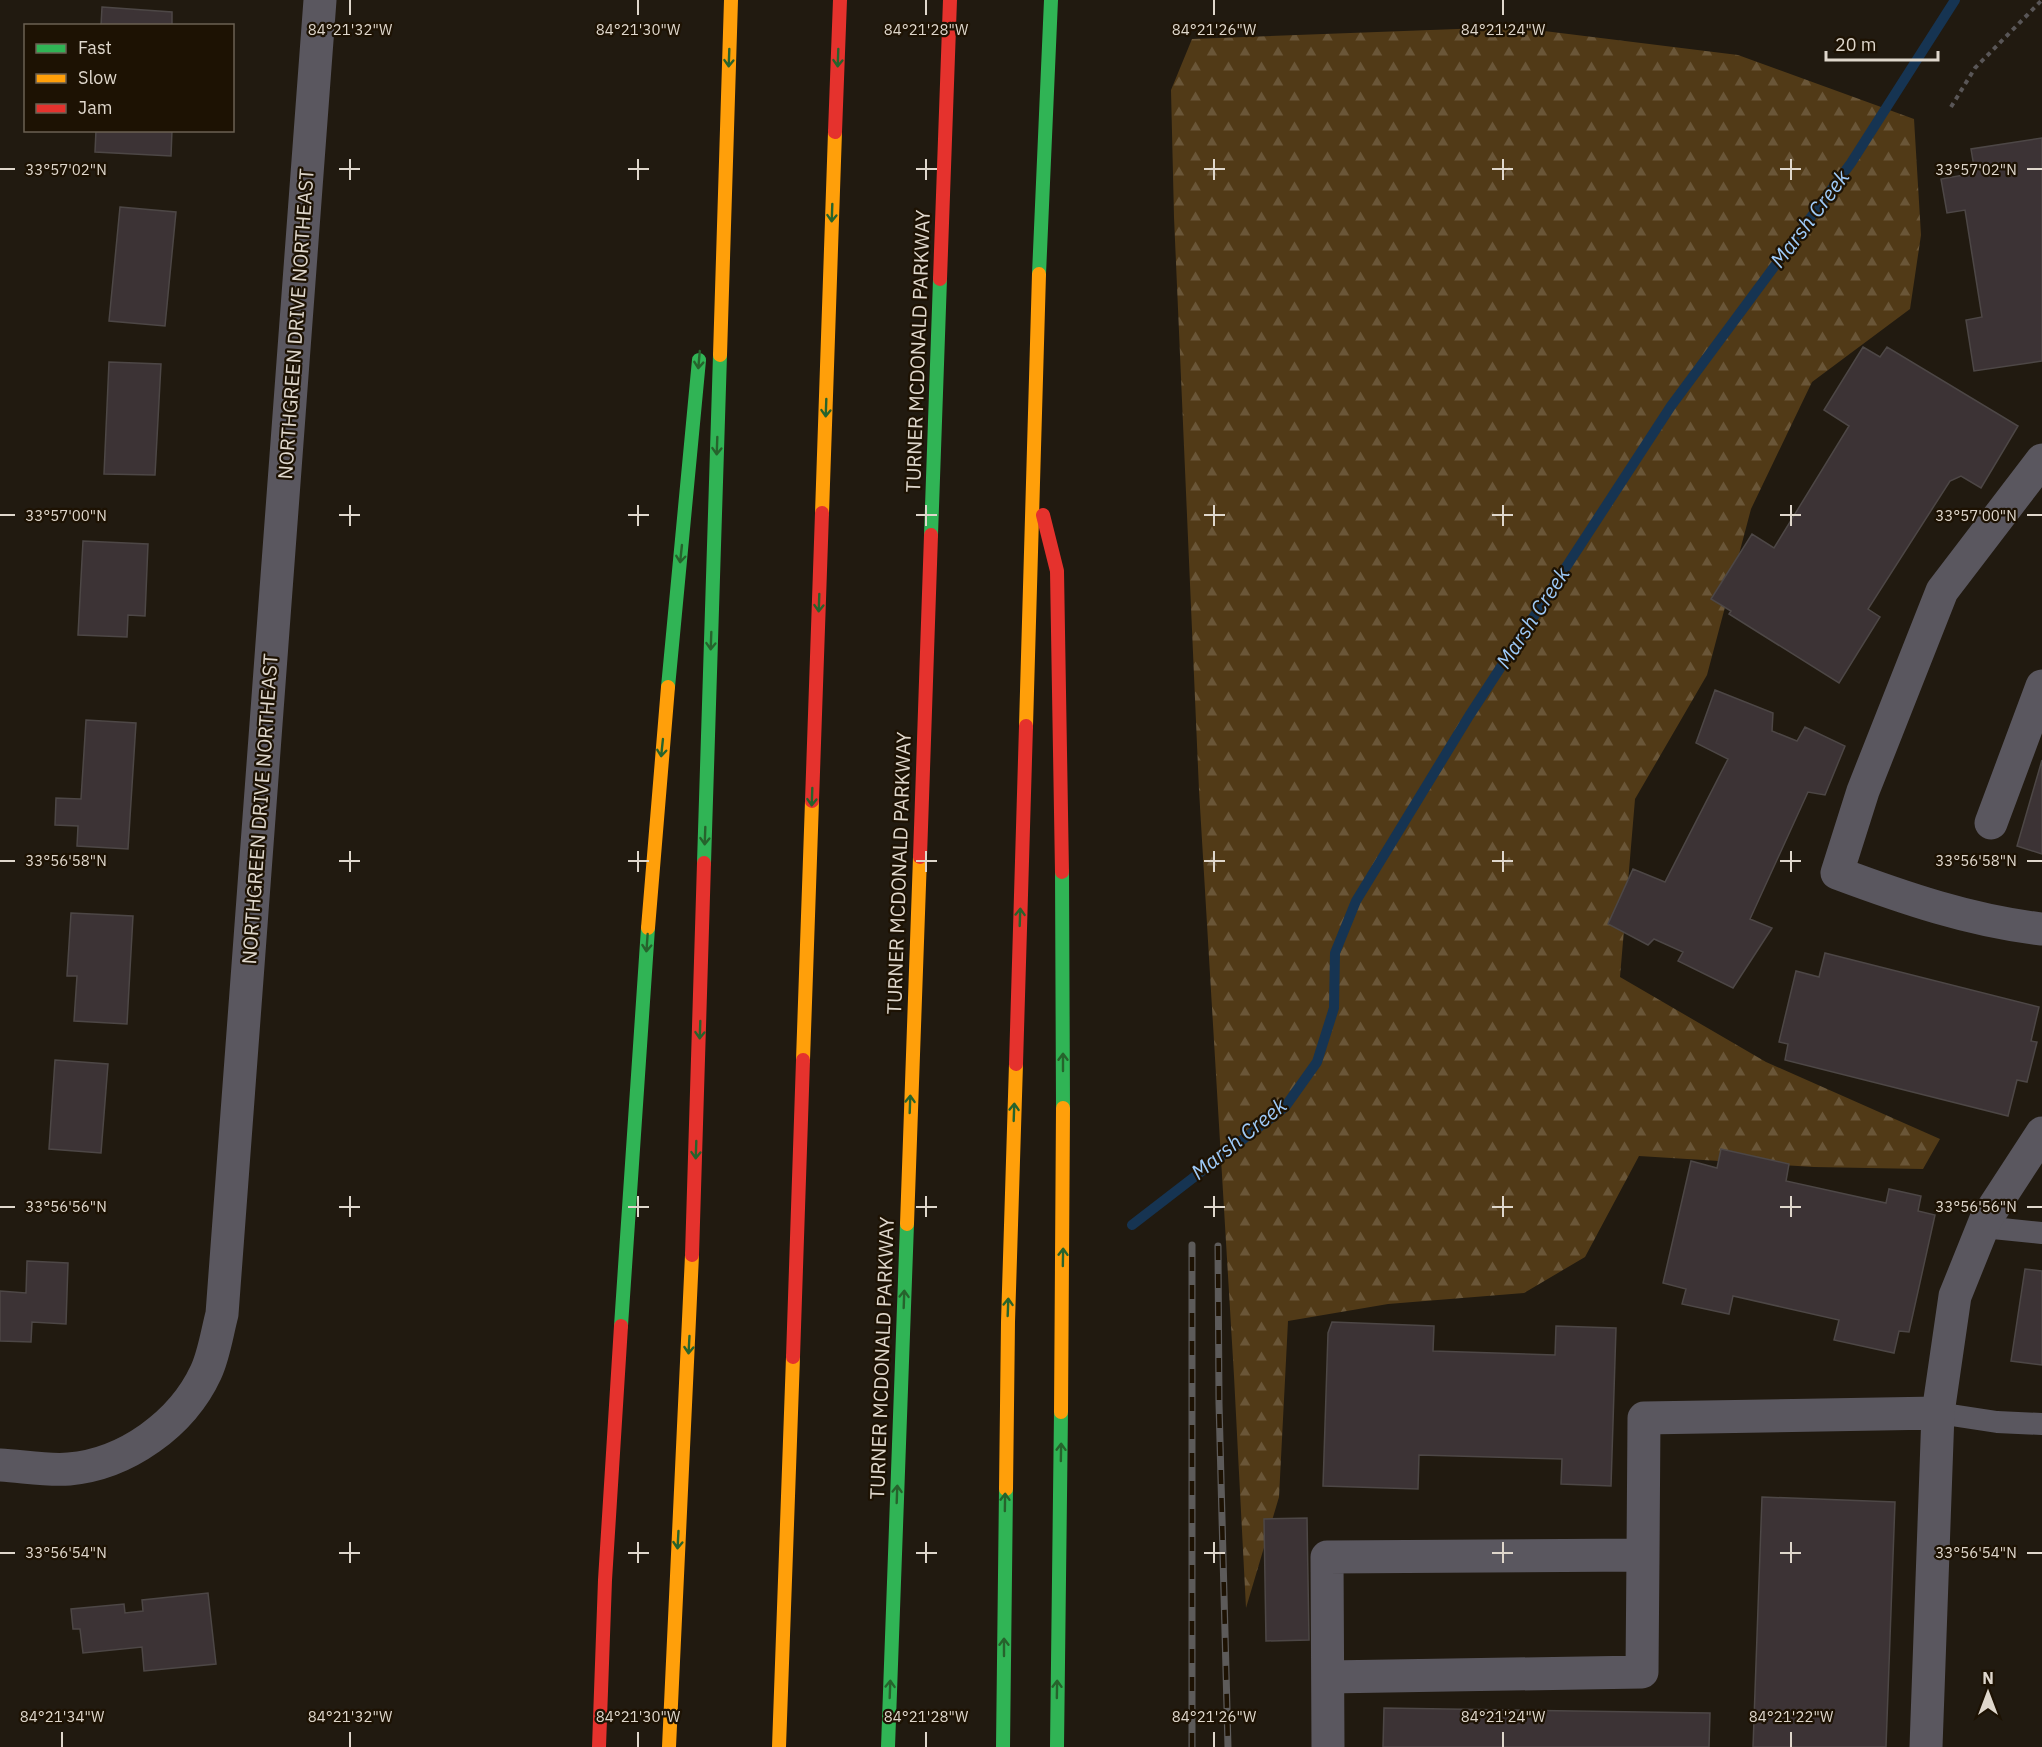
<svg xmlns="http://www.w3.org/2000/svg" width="2042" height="1747" font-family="'IBM Plex Sans',sans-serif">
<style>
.forest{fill:url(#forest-firs)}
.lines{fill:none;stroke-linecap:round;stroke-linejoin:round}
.stream{stroke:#163452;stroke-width:10}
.building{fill:#3c3335;stroke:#4d4746;stroke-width:1.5}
.path{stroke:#595657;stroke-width:4;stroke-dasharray:4.5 4.5;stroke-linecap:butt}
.lane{stroke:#5a575f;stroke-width:22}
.street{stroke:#5a575f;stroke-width:33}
.fast{stroke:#30b455;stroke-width:14}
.slow{stroke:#ff9f0a;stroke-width:14}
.jam{stroke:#e5322d;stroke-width:14}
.rail-casing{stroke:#5d5b5a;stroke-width:7}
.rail{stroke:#1d1203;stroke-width:4.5;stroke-dasharray:14;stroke-linecap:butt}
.oneway{stroke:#26632c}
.ticks{fill:none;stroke:#dfd7cc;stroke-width:2}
.labels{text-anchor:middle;stroke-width:4.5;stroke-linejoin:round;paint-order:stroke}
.street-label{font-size:20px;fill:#dfd7cc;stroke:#1d1203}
.water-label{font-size:21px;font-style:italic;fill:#9ecaf8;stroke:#1d1203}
.ticks-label{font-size:15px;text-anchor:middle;fill:#dfd7cc;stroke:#1d1203;stroke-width:4.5;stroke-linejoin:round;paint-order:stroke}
</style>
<defs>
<pattern id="forest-firs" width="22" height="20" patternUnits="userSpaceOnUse" patternTransform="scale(1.5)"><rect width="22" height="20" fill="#513a17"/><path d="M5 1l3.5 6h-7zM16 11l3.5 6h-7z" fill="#6a5638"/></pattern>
</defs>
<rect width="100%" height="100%" fill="#211a10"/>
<path class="forest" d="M1511,27L1738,55L1914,119L1921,235L1910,309L1812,382L1751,509L1707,675L1635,799L1620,977L1766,1062L1940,1139L1923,1169L1814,1167L1639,1156L1585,1257L1524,1293L1388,1304L1288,1321L1279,1497L1246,1608L1234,1376L1199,790L1174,217L1171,90L1192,39Z"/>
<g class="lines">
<path class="stream" d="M1132,1225L1285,1107L1317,1062L1334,1008L1335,953L1356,901L1469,716L1671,406L1851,163L1955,0"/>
</g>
<path class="building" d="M102,7L172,12V26H101Z
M96,130H172L171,156L95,152Z
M2042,138V361L1974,371L1966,320L1982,317L1965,210L1947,213L1941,179L1975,173L1971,149Z
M120,207L176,212L165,326L109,321Z
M1863,347L1880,357L1887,347L2018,426L1981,488L1961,476L1950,481L1868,609L1880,617L1839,683L1729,614L1731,611L1711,599L1752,534L1774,548L1849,426L1824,410Z
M109,362L161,364L155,475L104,474Z
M83,541L148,544L145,616L128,615L127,637L78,635Z
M1715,690L1773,713L1772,731L1797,741L1805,727L1845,746L1825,795L1808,792L1750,919L1772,928L1733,988L1678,961L1683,952L1654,939L1648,945L1608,924L1633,869L1665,882L1728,759L1696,743Z
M86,720L136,723L128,849L77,846L78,826L55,825L56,798L81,799Z
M2042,760V854L2017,846Z
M71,913L133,916L127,1024L74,1021L77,976H67Z
M1825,953L2039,1007L2031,1041L2037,1042L2027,1082L2017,1080L2008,1116L1785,1060L1788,1044L1779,1042L1796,971L1819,977Z
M55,1060L108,1064L101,1153L49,1149Z
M1721,1149L1789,1164L1786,1181L1886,1203L1889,1189L1921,1196L1918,1211L1935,1215L1909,1332L1899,1331L1894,1353L1834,1340L1839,1320L1733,1296L1729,1314L1682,1304L1686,1289L1663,1283L1691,1161L1717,1168Z
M27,1261L68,1263L66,1324L32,1322L31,1342L0,1341V1291L26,1293Z
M2025,1269L2042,1271V1365L2011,1361Z
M1332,1322L1434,1326L1433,1351L1555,1355L1556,1326L1616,1328L1611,1486L1561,1484L1562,1459L1419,1455L1418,1489L1323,1486L1328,1333Z
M1762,1497L1895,1502L1886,1747H1753Z
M1307,1518L1309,1640L1266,1641L1264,1519Z
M208,1593L216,1664L144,1671L142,1647L83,1653L80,1629H73L71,1609L124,1604L125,1613L143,1611L142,1600Z
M1384,1708L1710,1713L1709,1747H1383Z"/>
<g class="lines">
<path class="path" d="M1951,107L1975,68L2042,0"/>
<path class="lane" d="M1983,1227L2042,1233
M1938,1413L1997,1422L2042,1424"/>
<path class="street" d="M2042,460L1942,591L1863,791L1837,873C1904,898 1971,921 2042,929
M1991,823L2042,686
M0,1465C21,1466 48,1471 69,1469C126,1464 182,1424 206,1372C214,1355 217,1333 222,1314L320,0
M1328,1677L1642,1672L1643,1555
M1328,1747L1327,1557L1643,1555L1644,1418L1938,1413
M1926,1747L1938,1413L1955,1296L1986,1219L2042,1133"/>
<path class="fast" d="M1039,274L1051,0
M931,535L940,279
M668,687L699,360
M704,863L720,355
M1062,872L1063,1108
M621,1326L648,928
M888,1747L907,1224
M1003,1747L1006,1489
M1057,1747L1061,1412"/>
<path class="slow" d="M720,355L731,0
M822,513L835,132
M1026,726L1039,274
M648,928L668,687
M803,1060L812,801
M907,1224L920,857
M1061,1412L1063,1108
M1006,1489L1008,1322L1016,1064
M669,1747L692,1255
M779,1747L793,1357"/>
<path class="jam" d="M835,132L840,0
M940,279L950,0
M1043,515L1057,571L1062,872
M812,801L822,513
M920,857L931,535
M1016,1064L1026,726
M692,1255L704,863
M793,1357L803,1060
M599,1747L605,1580L621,1326"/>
<defs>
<path id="rail" d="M1218,1246L1219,1403L1228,1747
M1192,1747V1245"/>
</defs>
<use href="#rail" class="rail-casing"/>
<use href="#rail" class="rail"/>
</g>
<defs><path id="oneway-shaft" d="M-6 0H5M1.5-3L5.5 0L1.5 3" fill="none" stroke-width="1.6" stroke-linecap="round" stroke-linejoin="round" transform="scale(1.5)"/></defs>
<g class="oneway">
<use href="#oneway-shaft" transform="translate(729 58) rotate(92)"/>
<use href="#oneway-shaft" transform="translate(838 58) rotate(92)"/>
<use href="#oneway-shaft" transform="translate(832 213) rotate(92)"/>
<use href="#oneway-shaft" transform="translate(699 360) rotate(95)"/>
<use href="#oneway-shaft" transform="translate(826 408) rotate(92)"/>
<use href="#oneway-shaft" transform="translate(717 446) rotate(92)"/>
<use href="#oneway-shaft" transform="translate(681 554) rotate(96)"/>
<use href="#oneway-shaft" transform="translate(819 603) rotate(92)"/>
<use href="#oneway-shaft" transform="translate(711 641) rotate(92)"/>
<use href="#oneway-shaft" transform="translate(662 748) rotate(96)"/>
<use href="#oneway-shaft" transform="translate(812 797) rotate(92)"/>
<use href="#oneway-shaft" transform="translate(705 836) rotate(92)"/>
<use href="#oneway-shaft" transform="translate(1020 917) rotate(-88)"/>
<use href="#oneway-shaft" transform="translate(647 943) rotate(94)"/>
<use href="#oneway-shaft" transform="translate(700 1030) rotate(92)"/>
<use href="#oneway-shaft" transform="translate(1063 1062) rotate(-90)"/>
<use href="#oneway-shaft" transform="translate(910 1104) rotate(-88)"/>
<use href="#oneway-shaft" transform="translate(1014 1112) rotate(-88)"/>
<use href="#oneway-shaft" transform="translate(696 1150) rotate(92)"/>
<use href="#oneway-shaft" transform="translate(1063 1257) rotate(-89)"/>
<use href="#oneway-shaft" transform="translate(904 1299) rotate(-88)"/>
<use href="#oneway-shaft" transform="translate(1008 1307) rotate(-88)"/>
<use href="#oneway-shaft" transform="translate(689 1345) rotate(93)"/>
<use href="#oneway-shaft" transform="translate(1061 1452) rotate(-89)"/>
<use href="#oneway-shaft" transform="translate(897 1494) rotate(-88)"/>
<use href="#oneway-shaft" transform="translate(1005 1502) rotate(-89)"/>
<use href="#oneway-shaft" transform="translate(678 1540) rotate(93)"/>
<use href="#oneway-shaft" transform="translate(1004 1647) rotate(-90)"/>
<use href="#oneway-shaft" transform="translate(890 1689) rotate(-88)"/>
<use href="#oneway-shaft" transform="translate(1057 1689) rotate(-89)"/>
</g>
<path class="ticks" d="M350,0V15M638,0V15M926,0V15M1214,0V15M1503,0V15M350,159V180M638,159V180M926,159V180M1214,159V180M1503,159V180M1791,159V180M0,169H15M339,169H360M628,169H649M916,169H937M1204,169H1225M1492,169H1513M1780,169H1801M2027,169H2042M350,505V526M638,505V526M926,505V526M1214,505V526M1503,505V526M1791,505V526M0,515H15M339,515H360M628,515H649M916,515H937M1204,515H1225M1492,515H1513M1780,515H1801M2027,515H2042M350,851V872M638,851V872M926,851V872M1214,851V872M1503,851V872M1791,851V872M0,861H15M339,861H360M628,861H649M916,861H937M1204,861H1225M1492,861H1513M1780,861H1801M2027,861H2042M350,1196V1217M638,1196V1217M926,1196V1217M1214,1196V1217M1503,1196V1217M1791,1196V1217M0,1207H15M339,1207H360M628,1207H649M916,1207H937M1204,1207H1225M1492,1207H1513M1780,1207H1801M2027,1207H2042M350,1542V1563M638,1542V1563M926,1542V1563M1214,1542V1563M1503,1542V1563M1791,1542V1563M0,1553H15M339,1553H360M628,1553H649M916,1553H937M1204,1553H1225M1492,1553H1513M1780,1553H1801M2027,1553H2042M62,1732V1747M350,1732V1747M638,1732V1747M926,1732V1747M1214,1732V1747M1503,1732V1747M1791,1732V1747"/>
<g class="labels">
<g class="street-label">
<text transform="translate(296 324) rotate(-86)" y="7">NORTHGREEN DRIVE NORTHEAST</text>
<text transform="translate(918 351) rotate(-88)" y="7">TURNER MCDONALD PARKWAY</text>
<text transform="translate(260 809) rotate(-86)" y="7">NORTHGREEN DRIVE NORTHEAST</text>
<text transform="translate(899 873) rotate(-88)" y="7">TURNER MCDONALD PARKWAY</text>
<text transform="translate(882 1358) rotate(-88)" y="7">TURNER MCDONALD PARKWAY</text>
</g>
<g class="water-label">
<text transform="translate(1810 219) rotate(-53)" y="7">Marsh Creek</text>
<text transform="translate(1533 618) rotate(-57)" y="7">Marsh Creek</text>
<text transform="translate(1239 1139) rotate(-39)" y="7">Marsh Creek</text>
</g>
</g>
<g class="ticks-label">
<text x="350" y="35">84°21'32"W</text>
<text x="638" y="35">84°21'30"W</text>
<text x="926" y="35">84°21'28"W</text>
<text x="1214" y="35">84°21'26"W</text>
<text x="1503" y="35">84°21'24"W</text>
<text x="66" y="175">33°57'02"N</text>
<text x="1976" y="175">33°57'02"N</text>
<text x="66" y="521">33°57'00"N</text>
<text x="1976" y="521">33°57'00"N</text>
<text x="66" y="866">33°56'58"N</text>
<text x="1976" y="866">33°56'58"N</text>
<text x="66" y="1212">33°56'56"N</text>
<text x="1976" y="1212">33°56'56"N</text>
<text x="66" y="1558">33°56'54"N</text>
<text x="1976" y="1558">33°56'54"N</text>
<text x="62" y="1722">84°21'34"W</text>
<text x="350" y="1722">84°21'32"W</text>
<text x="638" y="1722">84°21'30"W</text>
<text x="926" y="1722">84°21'28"W</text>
<text x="1214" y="1722">84°21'26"W</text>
<text x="1503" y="1722">84°21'24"W</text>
<text x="1791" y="1722">84°21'22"W</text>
</g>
<rect x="24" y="24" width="210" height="108" fill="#1d1203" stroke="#6b6153" stroke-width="1.5"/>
<rect x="36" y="44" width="30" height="9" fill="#30b455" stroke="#6b6153" stroke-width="1.5"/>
<text x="78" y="54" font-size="18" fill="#dfd7cc">Fast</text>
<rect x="36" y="74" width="30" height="9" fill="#ff9f0a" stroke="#6b6153" stroke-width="1.5"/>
<text x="78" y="84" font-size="18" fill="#dfd7cc">Slow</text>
<rect x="36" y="104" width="30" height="9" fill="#e5322d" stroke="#6b6153" stroke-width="1.5"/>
<text x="78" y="114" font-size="18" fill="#dfd7cc">Jam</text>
<g transform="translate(1988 1693)" stroke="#1d1203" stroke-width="4.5" paint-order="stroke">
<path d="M0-4.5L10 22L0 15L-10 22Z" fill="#dfd7cc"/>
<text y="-9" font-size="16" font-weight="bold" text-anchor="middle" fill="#dfd7cc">N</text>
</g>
<path d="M1826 51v9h112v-9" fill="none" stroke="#dfd7cc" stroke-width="3"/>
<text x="1835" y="51" font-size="18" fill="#dfd7cc" stroke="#1d1203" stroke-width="4.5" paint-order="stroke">20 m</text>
</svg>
